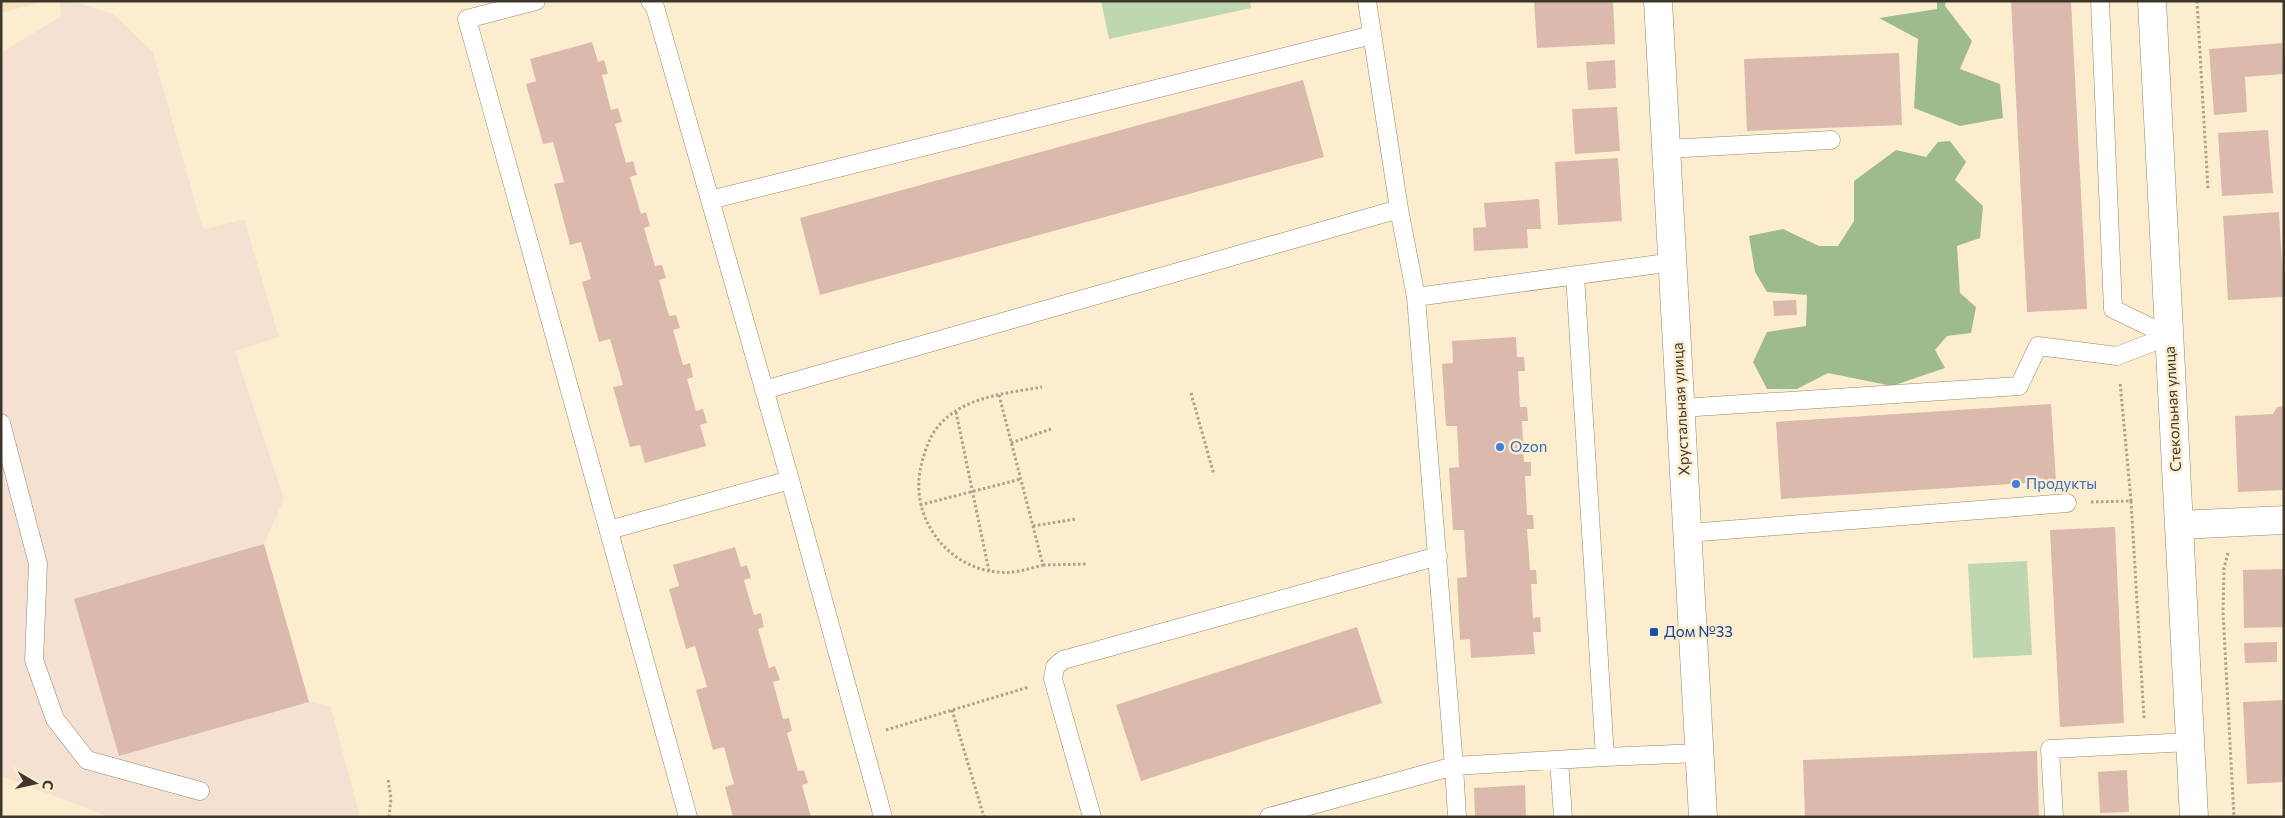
<svg xmlns="http://www.w3.org/2000/svg" width="2285" height="818" font-family="Commissioner,sans-serif">
<style>
.built{fill:#f6e3be}
.industrial{fill:#f5e1d1}
.green{fill:#bed7b1}
.forest{fill:#9ebb8f}
.building{fill:#dbbaad}
.lines{fill:none;stroke-linecap:round;stroke-linejoin:round}
.service-casing{stroke:#94866a;stroke-width:19}
.minor-casing{stroke:#94866a;stroke-width:29}
.secondary-casing{stroke:#94866a;stroke-width:29}
.path{stroke:#ada28b;stroke-width:3;stroke-dasharray:2.5 2.5;stroke-linecap:butt}
.service{stroke:#fff;stroke-width:18}
.minor{stroke:#fff;stroke-width:28}
.secondary{stroke:#fff;stroke-width:28}
.shop-dot{fill:#3f7fe0;stroke:#fdedcf;stroke-width:2}
.transit-dot{fill:#1a4fb4;stroke:#fdedcf;stroke-width:2}
.labels{text-anchor:middle;stroke-width:5;stroke-linejoin:round;paint-order:stroke}
.street-label{font-size:15px;fill:#3d372b;stroke:#fdedcf}
.shop-label{font-size:15px;fill:#366cbe;stroke:#fdedcf;text-anchor:start}
.transit-label{font-size:15px;fill:#164399;stroke:#fdedcf;text-anchor:start}
</style>
<rect width="100%" height="100%" fill="#fdedcf"/>
<path class="built" d="M1,1H46L1,13Z"/>
<path class="industrial" d="M60,1H72L113,14L153,52L203,230L244,219L279,337L235,351L284,499L264,544L309,701L331,707L360,817H110L1,776V53L61,16Z"/>
<path class="green" d="M1101,1H1250L1251,8L1109,39Z
M2027,561L2032,655L1973,658L1968,564Z"/>
<path class="forest" d="M1937,1H1946L1945,6L1972,41L1960,69L2000,84L2003,118L1960,126L1914,108L1918,39L1879,18L1937,9Z
M1950,141L1966,162L1955,180L1983,206L1980,238L1957,246L1960,293L1976,307L1971,333L1947,336L1935,350L1945,368L1892,386L1828,373L1797,389H1767L1753,362L1767,332L1806,326L1807,295L1767,292L1755,272L1749,236L1783,229L1819,246H1838L1854,221V181L1896,150L1926,157L1938,142Z"/>
<path class="building" d="M1534,1H1613L1615,44L1537,48Z
M2011,1H2071L2087,309L2027,312Z
M592,42L598,62L604,60L608,74L602,75L611,110L618,108L622,122L615,124L626,163L633,161L637,175L630,177L641,214L646,212L650,226L644,228L655,266L662,265L666,278L659,280L669,316L676,315L680,328L673,330L683,365L690,363L693,377L687,379L696,411L703,409L707,423L700,425L706,446L645,463L640,445L630,447L613,387L623,385L610,339L599,342L582,282L591,279L581,242L570,245L554,184L564,182L553,142L543,144L526,84L536,81L530,59Z
M2282,43L2284,74L2245,77L2247,112L2214,115L2209,49Z
M1899,53L1902,125L1747,131L1744,59Z
M1615,60L1616,88L1588,90L1586,62Z
M1303,80L1324,157L820,295L800,218Z
M1617,107L1620,151L1575,154L1572,109Z
M2268,130L2273,193L2222,196L2218,133Z
M1618,158L1622,221L1558,225L1555,162Z
M1539,199L1541,229H1527L1528,248L1474,251L1473,228L1486,227L1484,203Z
M2279,212L2284,297L2228,300L2223,216Z
M1796,300L1797,315L1774,316L1773,301Z
M1516,337L1517,357H1524L1525,371H1518L1520,407H1527L1528,421H1522L1524,462H1531V476H1525L1527,515H1533L1534,529H1527L1530,570H1536L1537,584H1531L1533,618L1540,617L1541,632H1533L1535,654L1471,658L1470,639L1460,640L1457,578L1467,577L1464,530H1453L1449,468L1459,467L1457,426H1446L1442,364L1453,363L1452,341Z
M2051,404L2056,481L1781,499L1776,422Z
M2284,406V490L2238,492L2235,416L2273,414L2277,407Z
M2115,527L2124,723L2060,727L2050,530Z
M264,544L309,702L119,756L74,599Z
M735,547L741,567L747,565L751,578L744,580L754,615L761,613L764,627L758,629L769,668L775,666L780,680L773,682L783,719L789,718L792,731L787,733L798,771L804,770L808,783L802,785L811,817H733L725,787L734,784L724,747L713,750L696,690L707,687L695,646L686,649L669,589L679,586L673,565Z
M2284,569V627L2244,628L2243,570Z
M1357,627L1382,703L1141,781L1116,705Z
M2277,642V662L2245,663L2244,643Z
M2284,700V782L2247,784L2243,702Z
M2037,751L2039,817H1805L1803,760Z
M2127,770L2129,812L2100,813L2098,772Z
M1525,785L1526,817H1475L1474,788Z"/>
<g class="lines">
<defs>
<path id="service" d="M536,1L467,19L688,817
M650,1L655,7L790,480L883,817
M2100,1L2113,309L2169,336
M1667,149L1831,140
M710,200L1372,35
M1575,275L1605,757L1699,753
M1416,297L1673,262
M764,390L1399,209
M1681,408L2019,386L2038,346L2117,356L2169,336
M1,423L38,564L34,660L55,719L87,760L200,791
M609,530L790,480
M1688,533L2067,503
M1559,760L1563,817
M1092,817L1053,679L1055,667L1063,660L1438,556
M1269,817L1454,766L1416,297L1399,209L1367,1
M1457,817L1454,766L1605,757
M2054,817L2050,749L2190,742"/>
<path id="minor" d="M2152,1L2194,817
M2179,525L2284,520"/>
<path id="secondary" d="M1658,1L1703,817"/>
</defs>
<use href="#service" class="service-casing"/>
<use href="#minor" class="minor-casing"/>
<use href="#secondary" class="secondary-casing"/>
<path class="path" d="M2197,1L2208,190
M1191,393L1214,475
M999,395L1043,565C1028,569 1013,574 998,572C946,568 909,516 921,466C925,450 930,434 942,422C968,396 1008,393 1042,387
M956,412L989,571
M1011,443L1051,429
M2131,501L2144,718
M2091,502L2131,501L2120,382
M920,505L1021,479
M1033,526L1076,519
M2228,553L2224,568L2223,612L2234,817
M1043,565L1088,564
M952,710L984,817
M886,730L1029,687
M388,780L391,798L389,817"/>
<use href="#service" class="service"/>
<use href="#minor" class="minor"/>
<use href="#secondary" class="secondary"/>
</g>
<g class="shop-dot">
<circle cx="1500" cy="447" r="5"/>
<circle cx="2016" cy="484" r="5"/>
</g>
<rect class="transit-dot" x="1649" y="627" width="10" height="10" rx="2.5"/>
<g class="labels">
<g class="street-label">
<text transform="translate(1681 409) rotate(-93)" y="5">Хрустальная улица</text>
<text transform="translate(2173 409) rotate(-93)" y="5">Стекольная улица</text>
</g>
<g class="shop-label">
<text x="1510" y="452">Ozon</text>
<text x="2026" y="489">Продукты</text>
</g>
<g class="transit-label">
<text x="1664" y="637">Дом №33</text>
</g>
</g>
<rect width="2285" height="818" fill="none" stroke="#3d372b" stroke-width="5"/>
<g transform="translate(35 783) rotate(99)" stroke="#fdedcf" stroke-width="4" paint-order="stroke">
<path d="M0-4L9 19L0 12L-9 19Z" fill="#3d372b"/>
<text y="-8" font-size="14" font-weight="bold" text-anchor="middle" fill="#3d372b">С</text>
</g>
</svg>
